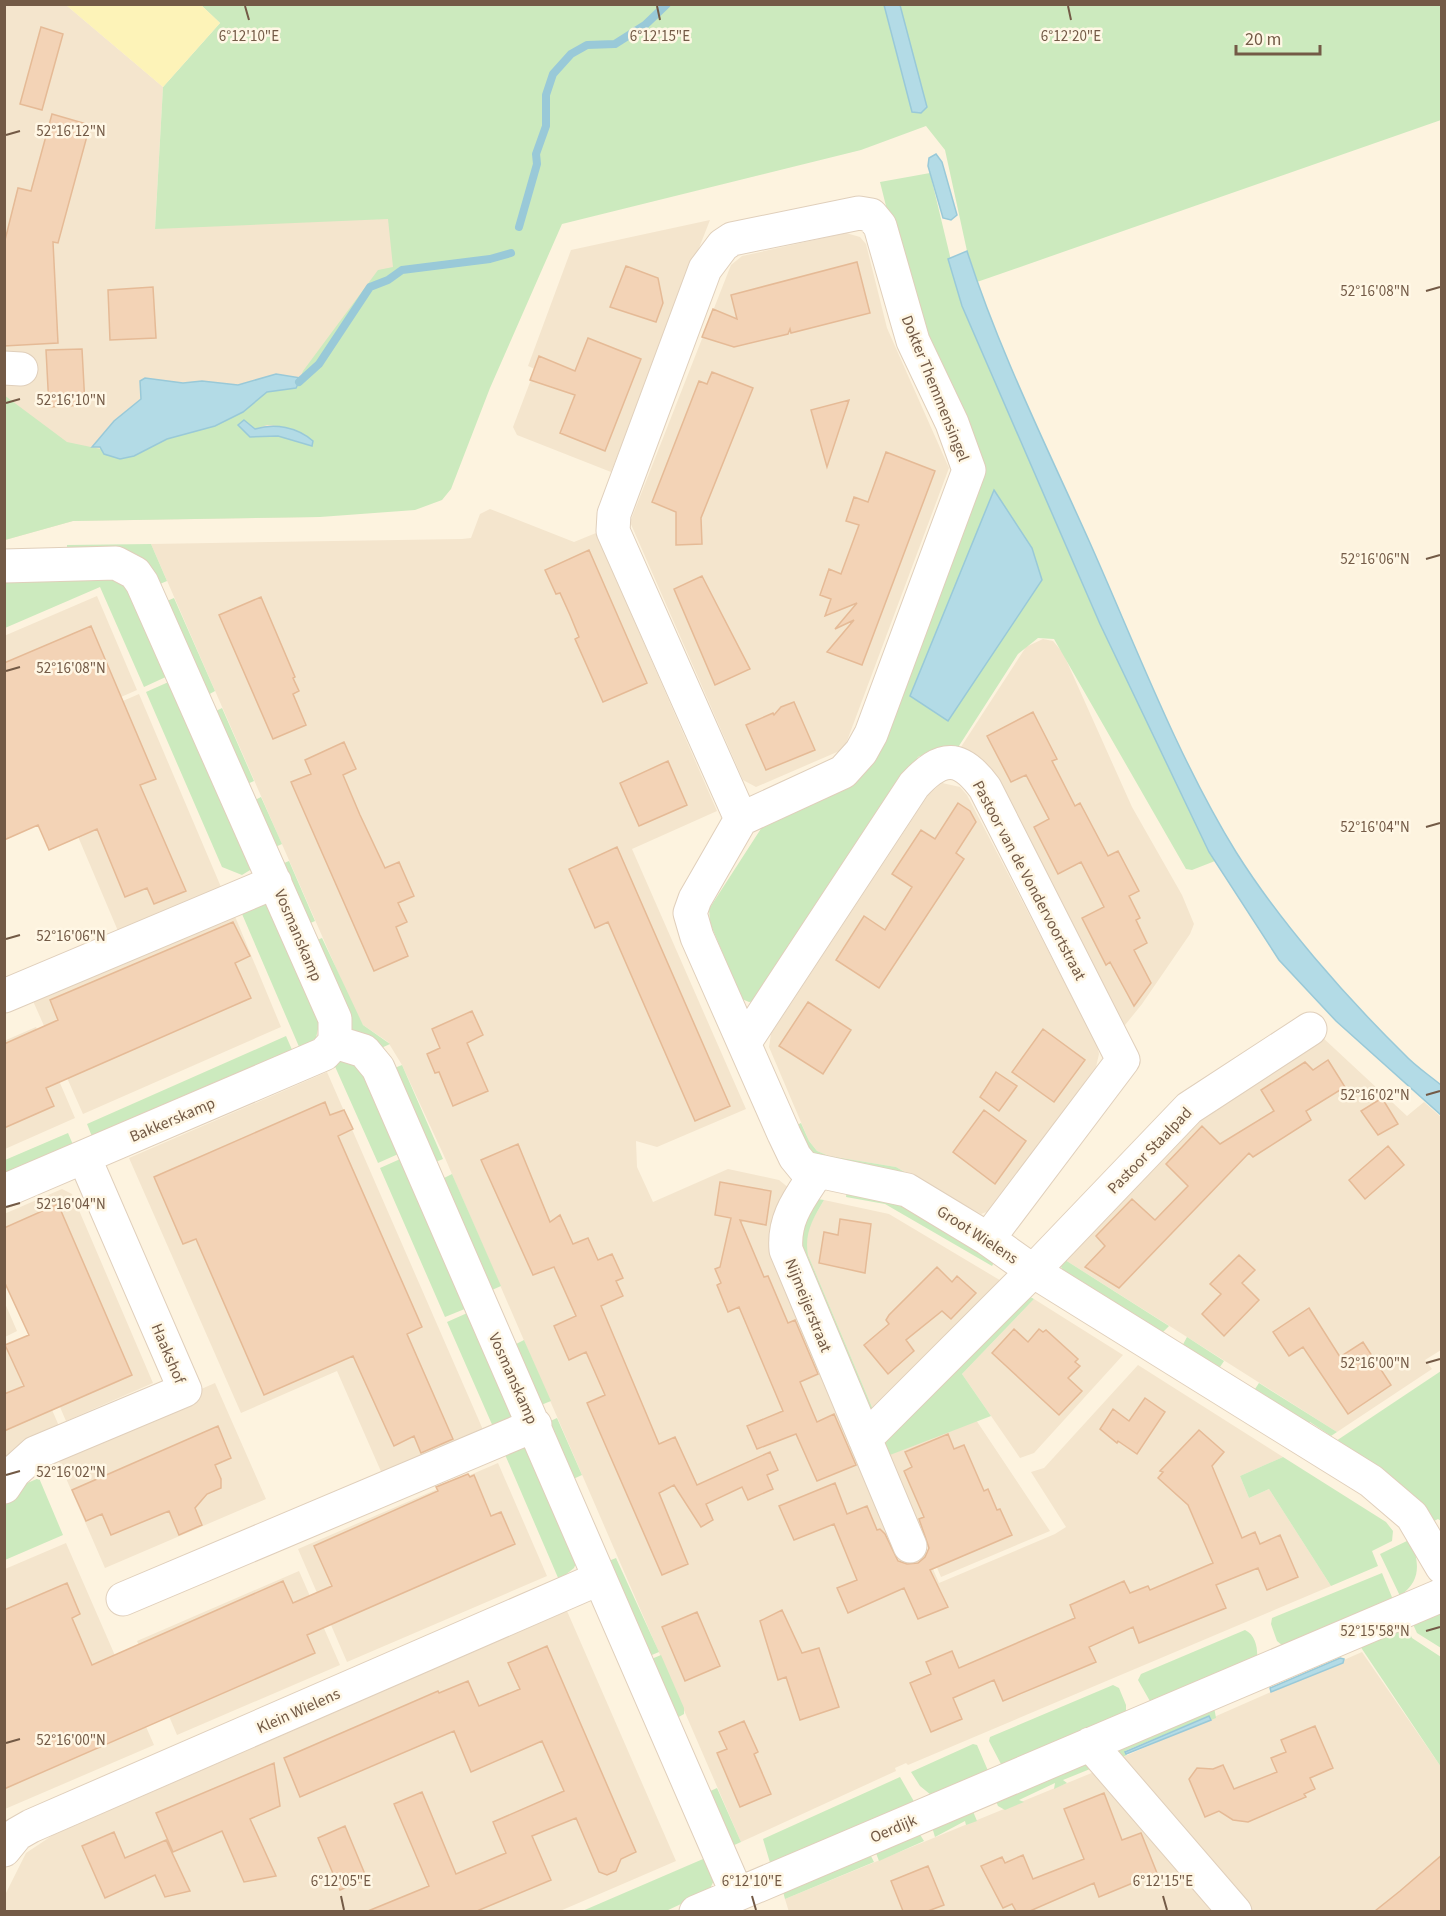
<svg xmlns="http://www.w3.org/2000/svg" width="1446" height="1916" font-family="'Source Sans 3',sans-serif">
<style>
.residential{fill:#f4e5cd}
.green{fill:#cceabe;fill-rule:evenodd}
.sand{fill:#fdf3b8}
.water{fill:#b3dbe6;stroke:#99c9d8;stroke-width:1.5}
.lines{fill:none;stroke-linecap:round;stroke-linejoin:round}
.stream{stroke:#99c9d8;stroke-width:8}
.building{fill:#f3d3b6;stroke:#e5ba96;stroke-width:1.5}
.minor-casing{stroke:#e0cfbb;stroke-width:35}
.minor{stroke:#fff;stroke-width:33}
.ticks{fill:none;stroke:#735a46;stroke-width:2}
.labels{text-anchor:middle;stroke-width:5;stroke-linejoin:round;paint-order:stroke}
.street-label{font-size:16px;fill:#735a46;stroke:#fff7e5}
.ticks-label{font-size:15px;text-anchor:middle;fill:#735a46;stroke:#fff7e5;stroke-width:5;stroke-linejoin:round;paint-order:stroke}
</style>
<rect width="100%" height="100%" fill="#fdf3df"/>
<path class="residential" d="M5,5H66L163,87L155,228L514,213L320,517L73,521L5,540Z
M710,220L611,472L517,435L513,427L535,369L528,366L571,250Z
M846,233L860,237L866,244L887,328L949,468L844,749L756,787L743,780L630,522L731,265L742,256Z
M490,509L574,542L596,533L717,811L632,849L746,1109L657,1147L636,1141L637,1167L653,1202L728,1169L779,1180L795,1193L782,1216L939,1583L1055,1534L1066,1527L1031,1472L1044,1468L1138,1365L1283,1457L1240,1476L1249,1498L1269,1489L1331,1586L908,1765L906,1763L895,1768L896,1771L741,1842L445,1158L402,1065L388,1042L363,1025L350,1000L151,544L462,539L471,538L480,514Z
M97,596L137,690L48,729L5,744L4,636Z
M1043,639L1053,641L1063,653L1132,807L1182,895L1194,924L1190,934L1142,1004L1121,1030L959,750L1026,647Z
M139,694L221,887L118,931L71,820L44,735Z
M942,783L960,787L967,795L1097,1045L1099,1054L1096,1067L992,1210L981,1214L896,1167L829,1156L817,1151L809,1141L769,1047L771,1034L929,794Z
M234,914L281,1027L83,1114L33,1001Z
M36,1027L75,1118L5,1149L4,1041Z
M1321,1036L1407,1116L1424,1102L1441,1117V1350L1425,1360L1432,1369L1337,1432L1062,1258L1189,1120Z
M327,1072L484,1432L383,1476L337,1371L241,1413L129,1158Z
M62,1189L72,1194L153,1383L66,1421L5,1280L4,1214Z
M824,1200L889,1214L1003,1282L874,1412L808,1255L805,1240L809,1226Z
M1034,1299L1123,1355L1034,1453L1020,1458L962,1374Z
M4,1301L17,1331L5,1337L4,1336Z
M21,1338L62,1433L5,1460V1346Z
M215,1383L266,1499L105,1568L55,1453Z
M976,1420L1050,1531L941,1577L889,1455Z
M498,1463L547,1576L347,1662L298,1549Z
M66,1543L154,1745L5,1809V1569Z
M299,1571L340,1665L177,1735L137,1641Z
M567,1611L676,1861L560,1911L5,1912V1895L26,1853L53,1835Z
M1362,1652L1441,1767V1911H1243L1114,1761Z
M1094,1772L1226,1911L789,1912L785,1899Z"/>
<path class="green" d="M201,5H884L912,112L927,107L900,5H1441V120L977,282L967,251L945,150L926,126L861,150L562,224L490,388L451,489L442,500L415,510L320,517L73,521L5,540L4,395L67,442L134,456L167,439L215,426L243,412L267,392L296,388L303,371L378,270L393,267L388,219L155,229L163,87L220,23ZM267,425C285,426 303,430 312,446L278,436L251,437L255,429Z
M930,173L962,306L1100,624L1215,861L1192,870L1186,869L1054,639L1038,638L1018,654L957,749H936L918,757L755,1001L749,1002L742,999L710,923L709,909L766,821L853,781L981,470L914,318L880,182Z
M151,544L167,581L155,586L67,554V545Z
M111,575L124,580L170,675L144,687L100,587L5,628L4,577Z
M174,598L215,691L206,696L162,603Z
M173,680L255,867L242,875L222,867L146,692Z
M222,708L254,781L245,785L210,714Z
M261,797L282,844L273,848L249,803Z
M289,861L315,921L306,925L277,866Z
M270,902L320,1020L316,1038L300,1049L242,914Z
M322,938L363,1025L390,1044L379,1049L358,1037L347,1023L310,943Z
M286,1036L293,1052L93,1139L87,1124Z
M333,1062H348L363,1068L405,1151L378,1163Z
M402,1065L443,1159L433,1163L392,1069Z
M801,1123L809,1141L817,1151L829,1156L896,1167L969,1209L815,1159L795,1126Z
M68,1133L74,1147L5,1177V1160Z
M407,1156L472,1306L445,1317L380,1168Z
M452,1174L501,1286L492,1290L440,1180Z
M847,1189L892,1198L996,1259L992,1266L885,1204L846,1197Z
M817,1199L824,1200C813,1219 804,1233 808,1255L874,1412L867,1410L798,1252L801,1224Z
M1062,1258L1169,1326L1160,1335L1069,1278L1061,1267Z
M1025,1294L1034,1299L962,1374L991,1416L890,1455L881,1442Z
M474,1310L519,1414L494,1429L447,1322Z
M1187,1337L1224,1361L1216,1373L1180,1350Z
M524,1340L551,1401L541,1405L512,1346Z
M1441,1371V1521L1438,1519L1430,1523L1330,1445Z
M1259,1383L1337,1432L1331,1436L1310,1422L1305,1429L1251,1395Z
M557,1418L582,1475L571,1480L546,1423Z
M531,1441L578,1559L574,1568L559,1580L503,1450Z
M1283,1457L1386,1522L1393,1531L1392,1541L1372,1551L1378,1566L1331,1586L1269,1489L1249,1498L1240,1476Z
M39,1478L63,1535L5,1560L4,1508L20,1482L25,1484Z
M1411,1539C1419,1563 1422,1580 1400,1596L1380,1554Z
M616,1558L659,1652L647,1657L606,1562Z
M1382,1573L1394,1602L1283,1646L1277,1641L1271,1624L1272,1618Z
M1441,1613V1648L1417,1633L1411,1620Z
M1403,1620L1412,1638L1441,1657V1767L1356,1640Z
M1245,1630C1256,1635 1258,1649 1257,1660L1151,1703L1138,1680L1141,1674Z
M661,1655L684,1708V1714L677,1718L649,1660Z
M1113,1685L1119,1688L1126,1705V1717L1003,1768L989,1741L990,1737Z
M1213,1701L1216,1718L1211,1720L1209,1716L1125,1751L1127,1755L1114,1761L1115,1750Z
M973,1744L977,1745L989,1773L931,1795L920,1786L911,1772Z
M1072,1761L1095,1767L1063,1780L1067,1783L1054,1789L1055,1783L1019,1800L1024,1802L1005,1810L998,1806L995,1799Z
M900,1777L916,1805L771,1866L763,1839Z
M717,1788L741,1842L730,1847L706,1793Z
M972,1809L977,1821L966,1825L965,1821L935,1837L932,1827Z
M912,1830L919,1833L924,1841L879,1861L874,1848L868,1850L874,1862L785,1899L782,1888Z
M710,1856L715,1878L709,1891L666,1911L580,1912Z"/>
<path class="sand" d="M66,5H201L220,23L163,87Z"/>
<path class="water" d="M884,5H900L927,107L921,113L912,112Z
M936,154L942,162L957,215L951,220L943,218L928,166L929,158Z
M967,251C999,351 1047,447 1090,543C1135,644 1178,758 1236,852C1280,922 1345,996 1404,1054C1415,1066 1429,1075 1441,1085V1115L1336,1021L1279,960L1209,852L1100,624L962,306L948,259Z
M276,374L301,378L296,388L267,392L243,412L215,426L167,439L134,456L120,459L104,454L100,447H92L114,421L141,399L140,381L145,378L183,383L202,381L238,385Z
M244,420L255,429C275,423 297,427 313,441L312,446L278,436L250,437L238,425Z
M994,490L1032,548L1042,580L948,721L910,696Z
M1340,1658L1344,1659L1343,1663L1271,1692L1270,1688Z
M1209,1716L1211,1720L1126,1754L1125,1752Z"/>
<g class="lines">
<path class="stream" d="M519,227L537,164L536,154L546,126V95L553,74L571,54L587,45L615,44L645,25L667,4
M299,382L319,364L370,287L388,280L402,270L490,259L511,253"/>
</g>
<path class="building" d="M41,27L63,34L42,110L20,104Z
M52,114L90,125L58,243L53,242L58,343L4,346V244L18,188L31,191Z
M857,262L870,313L791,333L790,329L788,334L734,347L702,337L713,309L737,319L731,295Z
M626,266L658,278L663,303L656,322L610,307Z
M153,287L156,338L110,340L108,290Z
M588,338L641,359L605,451L560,433L575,395L530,380L539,356L575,371Z
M82,349L85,405L49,407L46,350Z
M712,372L753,388L701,518L702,544L676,545V512L652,502L699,381L707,384Z
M849,400L827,467L811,410Z
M886,452L935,471L862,665L827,652L854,620L835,629L857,603L825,616L831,599L820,595L829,569L841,574L859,525L846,521L854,497L868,502Z
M589,550L647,683L603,702L575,639L579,637L570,615L560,593L556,594L545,570Z
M702,576L750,669L715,685L674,589Z
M261,597L295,677L293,678L299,691L293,694L306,725L273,739L219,615Z
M91,626L156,779L140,785L186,891L154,904L147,888L125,897L97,829L49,850L38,825L4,840V663Z
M794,702L815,750L766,770L746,725L773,713L774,715L781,707Z
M1033,712L1057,759L1052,761L1075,806L1080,803L1108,856L1118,851L1139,891L1129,896L1140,918L1136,920L1147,943L1134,950L1151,983L1134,1006L1110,962L1106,965L1082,918L1104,907L1081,862L1058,874L1034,827L1049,819L1026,775L1011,782L987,736Z
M344,742L356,769L343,775L360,815L385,868L399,862L414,896L398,903L407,922L396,927L408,956L374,971L291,782L311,774L305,760Z
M668,761L687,805L639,826L620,783Z
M958,803L970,811L976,822L956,853L964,859L879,988L836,960L864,916L885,930L912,887L892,874L921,830L935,839Z
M617,847L730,1106L695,1121L608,922L595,928L569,869Z
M233,922L250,956L235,963L251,998L46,1088L54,1106L4,1128V1044L58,1020L50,1000Z
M808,1002L851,1030L823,1074L779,1046Z
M472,1011L483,1035L467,1043L488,1091L453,1106L439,1072L435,1073L427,1054L440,1048L432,1029Z
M1043,1029L1085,1060L1054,1102L1012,1072Z
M1328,1060L1345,1087L1306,1111L1311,1120L1253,1157L1249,1153L1119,1288L1085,1267L1105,1246L1096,1236L1132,1199L1155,1220L1188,1186L1166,1164L1202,1126L1220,1144L1274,1111L1261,1090L1305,1062L1313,1070Z
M996,1072L1017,1086L999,1111L980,1097Z
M1382,1098L1398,1124L1378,1135L1361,1111Z
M325,1102L330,1115L344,1110L353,1129L338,1136L422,1327L407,1334L453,1439L421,1453L414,1436L394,1446L353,1356L264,1395L196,1239L183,1244L154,1177Z
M984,1110L1026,1141L995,1184L953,1152Z
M518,1144L550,1222L560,1215L573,1244L588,1238L598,1260L612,1254L623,1278L616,1281L623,1296L601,1306L659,1444L675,1437L697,1485L770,1452L778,1470L767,1475L773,1489L748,1500L742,1487L706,1504L713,1520L701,1527L674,1485L659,1493L688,1564L662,1575L587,1403L605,1395L586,1352L569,1360L554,1326L576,1316L554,1267L533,1275L481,1160Z
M1388,1146L1404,1165L1365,1199L1349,1180Z
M720,1182L771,1191L766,1225L740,1220L764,1277L768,1276L788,1323L795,1320L818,1374L800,1382L817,1422L834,1414L856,1465L817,1481L796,1434L757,1449L747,1426L783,1411L739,1307L728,1312L717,1285L721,1283L715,1269L720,1267L731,1218L715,1215Z
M58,1204L132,1375L4,1431V1394L24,1386L5,1345L29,1335L4,1281V1228Z
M840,1219L871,1224L865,1273L819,1263L824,1232L838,1235Z
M1239,1255L1255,1270L1242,1283L1259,1300L1224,1336L1202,1314L1221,1294L1210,1284Z
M937,1267L952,1282L957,1276L976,1293L951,1319L942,1311L906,1340L914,1351L888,1374L864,1345L889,1324L886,1320L889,1315Z
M1309,1308L1340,1357L1363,1342L1391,1385L1348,1414L1303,1347L1289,1356L1273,1332Z
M1014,1329L1028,1342L1039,1329L1043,1332L1046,1330L1078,1359L1075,1362L1080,1366L1068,1378L1082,1391L1059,1415L992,1353Z
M1145,1398L1165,1412L1137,1454L1118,1441L1117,1443L1100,1429L1113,1409L1129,1421Z
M218,1426L231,1458L215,1465L221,1479V1488L207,1494L195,1508L202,1525L179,1535L169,1511L111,1535L102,1514L86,1521L72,1490Z
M1199,1430L1224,1452L1212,1466L1242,1538L1255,1532L1260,1544L1280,1535L1298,1577L1267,1590L1258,1568L1216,1585L1226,1608L1139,1643L1133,1627L1089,1647L1096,1662L1003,1701L994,1680L953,1698L962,1719L931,1732L910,1683L931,1674L926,1662L952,1651L959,1668L1075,1618L1070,1605L1124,1581L1130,1593L1148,1586L1150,1590L1213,1563L1188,1505L1158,1478L1163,1472L1160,1471Z
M948,1434L954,1449L964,1445L984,1491L988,1489L997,1510L1000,1509L1012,1535L930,1570L948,1607L918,1619L904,1588L848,1613L837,1588L857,1580L834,1524L794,1540L779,1506L835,1483L847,1514L867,1506L877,1530L880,1529L885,1534L898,1561L907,1564L918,1563L925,1557L929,1548L919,1519L924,1517L904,1471L912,1467L905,1452Z
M468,1474L470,1477L474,1475L491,1516L501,1512L515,1544L307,1635L315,1653L4,1789V1610L67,1583L80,1614L72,1618L92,1665L283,1581L293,1603L332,1586L314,1546L438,1491L436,1487Z
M782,1610L802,1653L819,1648L839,1707L800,1720L786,1677L778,1680L760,1621Z
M697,1612L720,1666L685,1681L662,1627Z
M547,1646L636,1852L621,1859L616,1871L607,1875L599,1872L576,1818L532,1836L551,1880L477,1911H368L429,1886L394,1804L422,1792L456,1874L506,1853L493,1822L564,1791L542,1741L471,1772L454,1731L300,1797L284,1758L438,1691L439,1693L468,1681L479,1706L520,1689L508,1663Z
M744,1721L758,1752L754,1754L771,1794L740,1807L717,1753L727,1749L719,1732Z
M1315,1726L1333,1768L1310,1778L1315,1789L1304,1794L1306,1797L1248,1822L1233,1820L1219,1811L1205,1817L1189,1779L1197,1768L1213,1769L1223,1765L1234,1789L1277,1772L1271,1758L1286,1752L1281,1740Z
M274,1763L280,1806L250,1819L276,1876L244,1882L222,1831L173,1852L156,1813Z
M1104,1793L1122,1840L1141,1833L1157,1873L1099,1897L1094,1883L1030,1911H1016L1012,1904L1003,1908L981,1866L1002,1857L1005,1863L1023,1855L1033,1879L1084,1859L1064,1809Z
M345,1826L367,1879L340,1890L318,1838Z
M114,1832L125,1858L166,1840L190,1891L165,1897L155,1875L105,1898L82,1846Z
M1442,1855V1911H1375L1400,1891Z
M928,1866L944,1905L928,1911H903L891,1881Z"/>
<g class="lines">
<defs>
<path id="minor" d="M859,213L871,215L880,226L913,341L952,423L969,470L871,734L861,752L843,772L741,819L613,531L614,514L705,269L723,245L732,239Z
M4,368L21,369
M4,566L116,563L135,573L142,583L335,1019V1042L364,1051L378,1068L737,1894
M741,819L695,899L690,913L697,937L784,1134L795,1157L804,1168L907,1190L988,1239L1033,1271L1371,1481L1412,1516L1442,1567
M4,996L275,882
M745,1042L914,785C942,755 960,754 985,788L1123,1060L988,1239
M817,1172C800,1198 783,1218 786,1250L910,1546
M4,1191L324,1054L335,1042
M865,1439L1033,1271L1189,1108L1310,1029
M4,1487L14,1472L35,1453L185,1390L84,1157
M123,1599L535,1425
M1090,1744L1235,1912
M4,1850L17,1834L31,1826L598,1579
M696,1912L1442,1595"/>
</defs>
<use href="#minor" class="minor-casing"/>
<use href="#minor" class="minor"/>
</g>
<path class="ticks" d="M245,6L249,20M657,6L660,20M1068,6L1071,20M6,135L20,131M1426,291L1440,287M6,403L20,399M1426,559L1440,555M6,671L20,667M1426,827L1440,823M6,939L20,935M1426,1095L1440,1091M6,1207L20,1203M1426,1363L1440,1359M6,1475L20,1471M1426,1631L1440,1627M6,1743L20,1739M341,1896L344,1910M752,1896L756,1910M1163,1896L1167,1910"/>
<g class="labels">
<g class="street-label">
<text transform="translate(936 388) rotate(68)" y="6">Dokter Themmensingel</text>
<text transform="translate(1030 880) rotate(62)" y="6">Pastoor van de Vondervoortstraat</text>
<text transform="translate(299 935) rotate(67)" y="6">Vosmanskamp</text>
<text transform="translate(172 1119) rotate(-23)" y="6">Bakkerskamp</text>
<text transform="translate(1149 1150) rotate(-46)" y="6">Pastoor Staalpad</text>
<text transform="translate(978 1234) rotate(33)" y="6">Groot Wielens</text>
<text transform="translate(809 1305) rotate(68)" y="6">Nijmeijerstraat</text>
<text transform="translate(169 1353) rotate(67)" y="6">Haakshof</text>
<text transform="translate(514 1378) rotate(66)" y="6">Vosmanskamp</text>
<text transform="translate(298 1710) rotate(-24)" y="6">Klein Wielens</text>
<text transform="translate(893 1828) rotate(-23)" y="6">Oerdijk</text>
</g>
</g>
<g class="ticks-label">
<text x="249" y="41">6°12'10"E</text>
<text x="660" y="41">6°12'15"E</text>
<text x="1071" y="41">6°12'20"E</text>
<text x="71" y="136">52°16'12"N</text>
<text x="1375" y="296">52°16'08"N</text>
<text x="71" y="405">52°16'10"N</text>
<text x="1375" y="564">52°16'06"N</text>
<text x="71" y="673">52°16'08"N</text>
<text x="1375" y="832">52°16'04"N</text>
<text x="71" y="941">52°16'06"N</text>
<text x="1375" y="1100">52°16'02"N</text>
<text x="71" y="1209">52°16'04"N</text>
<text x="1375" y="1368">52°16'00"N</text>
<text x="71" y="1477">52°16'02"N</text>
<text x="1375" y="1636">52°15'58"N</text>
<text x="71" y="1745">52°16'00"N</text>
<text x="341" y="1886">6°12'05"E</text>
<text x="752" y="1886">6°12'10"E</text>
<text x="1163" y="1886">6°12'15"E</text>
</g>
<rect width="1446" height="1916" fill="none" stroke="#735a46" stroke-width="12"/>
<path d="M1236 45v9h84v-9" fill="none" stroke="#735a46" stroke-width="3"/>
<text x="1245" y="45" font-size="18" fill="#735a46" stroke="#fff7e5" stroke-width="4.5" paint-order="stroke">20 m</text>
</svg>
